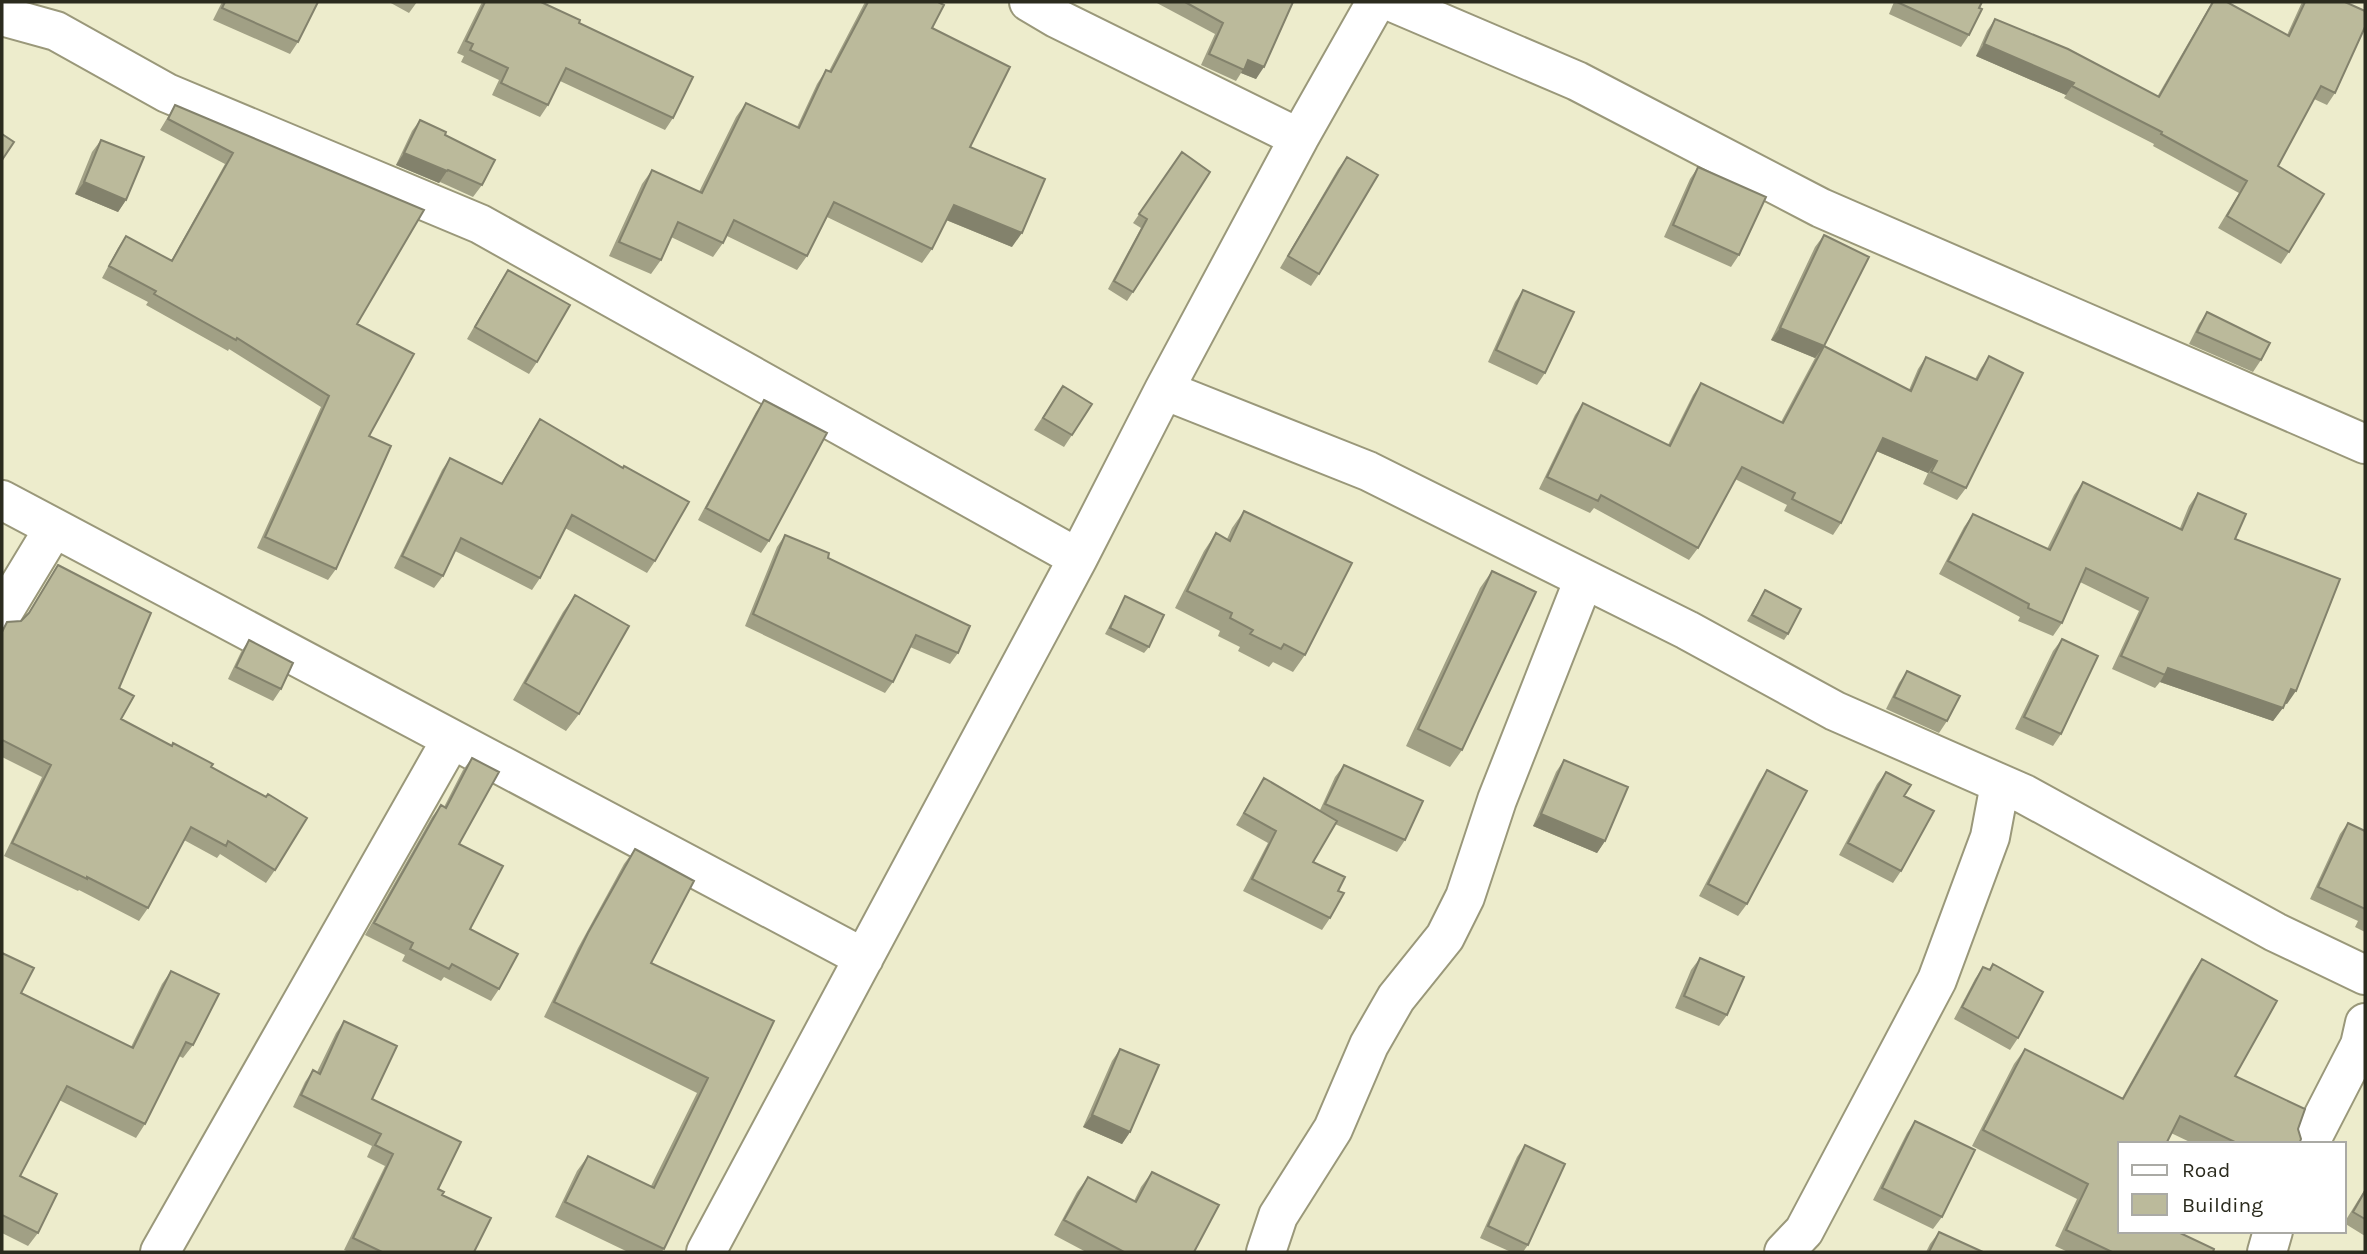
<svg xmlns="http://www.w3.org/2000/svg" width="2367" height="1254" font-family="Karla,sans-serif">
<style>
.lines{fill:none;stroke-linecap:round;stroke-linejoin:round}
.street-casing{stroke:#9a987a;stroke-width:42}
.street{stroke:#fff;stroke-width:38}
.wall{fill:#a1a085}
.shaded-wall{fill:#83826c}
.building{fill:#bbba9b;stroke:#83826c;stroke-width:2}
</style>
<rect width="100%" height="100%" fill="#edeccc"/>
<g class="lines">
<defs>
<path id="street" d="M1029,2L1056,18L1299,138
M1392,2L1577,81L1821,208L2365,444
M2,16L56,31L167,93L480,224L1078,558
M1164,390L1368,471L1687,630L1835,711L2024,794L2275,932L2365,975
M2,500L864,958
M2,614L54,528
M2309,1144L2360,1045L2365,1023
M160,1252L451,740
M706,1252L1078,558L1164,390L1299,138L1376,2
M1266,1252L1278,1216L1333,1129L1369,1045L1396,998L1445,937L1465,897L1497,800L1584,579
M1784,1252L1804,1231L1937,980L1990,837L2000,784
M2267,1252L2273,1231"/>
</defs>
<use href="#street" class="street-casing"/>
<use href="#street" class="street"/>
</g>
<path class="wall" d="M222,2H318L298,42L290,54L213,20Z
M389,2H417L409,13Z
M482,2H541L579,23L673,118L665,130L560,81L548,105L540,117L492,95L499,80L461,62L464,56L457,53Z
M865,2H938L932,28L970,147L1012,247L946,220L932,249L922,263L827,217L807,256L797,270L727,236L723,243L713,257L671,237L661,260L651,274L609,256L642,184L652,170L699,192L736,117L746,103L797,127L817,84L826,70L829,71Z
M1155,2H1293L1256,79L1241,73L1236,81L1201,65L1215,34Z
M1894,2H1982L1969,35L1961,47L1889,14Z
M2212,2H2227L2287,35L2302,2H2345L2335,93L2327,105L2314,99L2278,166L2289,252L2281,264L2218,228L2239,193L2153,146L2154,144L2064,98L2066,95L1976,56L1987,31L1995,19L2157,97Z
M175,105L424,210L357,324L369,436L336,569L328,580L257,548L321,407L229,349L228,351L146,305L148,302L102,278L118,248L126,236L171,261L225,164L160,130Z
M420,120L445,135L482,185L473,197L440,182L439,183L396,165L412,131Z
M101,140L126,200L118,212L75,194L92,152Z
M1182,152L1133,292L1127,301L1108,289L1141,228L1133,223Z
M1347,157L1319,274L1311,286L1280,268L1338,169Z
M1698,167L1739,255L1731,267L1664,237L1690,179Z
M1824,235V346L1909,390L1918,369L1926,357L1975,379L1981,368L1989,356L1966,488L1957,500L1923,484L1928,473L1876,451L1841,523L1833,535L1784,511L1787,505L1735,479L1698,548L1689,560L1594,508L1590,513L1539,489L1575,415L1583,403L1668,445L1693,395L1701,383L1781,422L1815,358L1771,340L1815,247Z
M508,270L537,362L529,374L467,339L500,282Z
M1523,290L1545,373L1537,385L1488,362L1515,302Z
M2207,312L2261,360L2253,372L2189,344L2199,324Z
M1063,386L1072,435L1064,447L1034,430Z
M764,400L769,541L761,553L698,520L756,412Z
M540,419L655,561L647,573L565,528L540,578L532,590L455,551L443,576L434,588L394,568L442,470L450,458L501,484L532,431Z
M2083,482L2180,528L2189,506L2198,493L2235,539L2287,704L2285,703L2273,721L2160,682L2155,688L2112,669L2139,611L2080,582L2062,623L2053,636L2018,621L2020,617L1939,574L1964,527L1973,514L2047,549L2074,495Z
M1244,511L1305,655L1293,672L1273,662L1269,667L1238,651L1240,647L1218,636L1220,631L1175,608L1204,551L1216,533L1227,539L1232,528Z
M785,535L828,558L958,653L950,664L910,647L893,682L885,693L745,626L777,547Z
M58,565L119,688L121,719L211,767L275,870L266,883L220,854L217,858L184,840L148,908L139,921L79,890L78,891L4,856L42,777L2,757V630L7,622L21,621L27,616Z
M1492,571L1462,750L1450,767L1406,746L1480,588Z
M1765,590L1788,634L1784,640L1747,621Z
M575,595L579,714L566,731L513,700L563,612Z
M1125,596L1149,647L1144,653L1105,634Z
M2062,639L2061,734L2053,746L2015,729L2053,651Z
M249,640L281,689L273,701L228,679L241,652Z
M1907,671L1947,721L1939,733L1886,709L1899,683Z
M472,758L459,844L470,929L499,989L491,1001L444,977L441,981L402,961L405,955L365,935L432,817L441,805L444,807L463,770Z
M1564,760L1605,841L1597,853L1533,826L1556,772Z
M1344,765L1405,840L1397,852L1335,824L1313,862L1338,891L1330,918L1322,930L1243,891L1268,843L1236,825L1264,778L1320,810L1335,777Z
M1767,770L1747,904L1738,916L1699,896L1759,782Z
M1886,772L1904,796L1901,871L1893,883L1839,855L1877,784Z
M2348,823L2365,831V932L2355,927L2358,921L2310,899L2340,834Z
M635,849L651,963L774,1021L662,1252H628L555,1217L577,1171L588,1156L651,1186L697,1093L544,1017L578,948L624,864Z
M2,953L21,993L131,1047L162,984L171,971L193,1045L183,1058L179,1056L145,1124L136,1138L59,1100L20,1176L38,1233L28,1246L2,1233Z
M1700,958L1727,1015L1719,1026L1675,1008L1691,970Z
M2202,959L2235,1076L2298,1129L2299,1144H2194L2171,1133L2120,1231L2213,1252H2068L2055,1246L2077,1199L1972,1146L2014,1064L2025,1049L2122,1098L2191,975Z
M1993,964L2018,1038L2010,1050L1954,1019L1975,979L1983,967L1989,970Z
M344,1021L372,1099L442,1195L474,1252H349L344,1250L385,1166L367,1157L372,1146L293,1107L305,1082L313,1070L317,1072L336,1033Z
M1120,1049L1130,1132L1122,1144L1083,1127L1112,1061Z
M1915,1121L1942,1217L1933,1229L1873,1200L1907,1133Z
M1525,1145L1528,1245L1523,1252H1511L1480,1238L1517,1157Z
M1152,1172L1194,1252H1086L1054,1235L1077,1192L1088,1177L1134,1201L1141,1187Z
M2365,1189V1236L2344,1223Z
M1939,1232L1983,1252H1926L1930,1244Z"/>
<path class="shaded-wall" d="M1984,44L2074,83L2066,95L1976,56Z
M1248,60L1264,67L1256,79L1241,73Z
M404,153L447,171L439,183L396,165Z
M84,182L126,200L118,212L75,194Z
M954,205L1022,233L1012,247L944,219Z
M1780,328L1824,346L1815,358L1771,340Z
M1883,438L1937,461L1928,473L1874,450Z
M2168,668L2283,708L2273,721L2160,682Z
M2291,689L2296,691L2287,704L2282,702Z
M1541,814L1605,841L1597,853L1533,826Z
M1092,1115L1130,1132L1122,1144L1083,1127Z"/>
<path class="building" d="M225,2H318L298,42L222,8Z
M485,2H541L580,20L579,23L693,77L673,118L566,68L548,105L501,83L508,68L470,50L473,44L466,41Z
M868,2H938L944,5L932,28L1010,67L970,147L1045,179L1022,233L954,205L932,249L834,202L807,256L734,220L723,243L678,222L661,260L619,242L652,170L702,193L746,103L799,128L826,70L831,72Z
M1185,2H1293L1264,67L1248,60L1244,70L1209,54L1223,23Z
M1897,2H1982L1979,8L1982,9L1969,35Z
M2213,2H2227L2289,36L2305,2H2345L2365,11V27L2335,93L2321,86L2278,166L2324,194L2289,252L2227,216L2247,181L2161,134L2162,132L2072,86L2074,83L1984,44L1995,19L2068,49L2159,97Z
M175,105L424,210L357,324L414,354L369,436L391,446L336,569L265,537L329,396L237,338L236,340L154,294L156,291L109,266L126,236L172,261L233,153L168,119Z
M420,120L446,132L445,135L495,160L482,185L448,170L447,171L404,153Z
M2,134L14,142L2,160Z
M101,140L144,157L126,200L84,182Z
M1182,152L1210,172L1133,292L1114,281L1147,219L1139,214Z
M1347,157L1378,175L1319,274L1288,256Z
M1698,167L1766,197L1739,255L1673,225Z
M1824,235L1869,257L1824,346L1780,328Z
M508,270L570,305L537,362L475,327Z
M1523,290L1574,312L1545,373L1496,350Z
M2207,312L2270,343L2261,360L2197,332Z
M1824,346L1911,391L1926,357L1977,380L1989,356L2023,373L1966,488L1931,472L1937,461L1883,438L1841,523L1792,499L1795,493L1742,467L1698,548L1601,495L1598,501L1547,477L1583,403L1670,446L1701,383L1783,423Z
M1063,386L1092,404L1072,435L1043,418Z
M764,400L827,433L769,541L706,508Z
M540,419L623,468L624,466L689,502L655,561L572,515L540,578L461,538L443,576L402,556L450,458L502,484Z
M2083,482L2182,530L2198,493L2246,514L2235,539L2340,579L2296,691L2291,689L2283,708L2168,668L2165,675L2121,656L2148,598L2086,568L2062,623L2028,608L2029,604L1948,561L1973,514L2050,550Z
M1244,511L1352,563L1305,655L1284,644L1281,649L1250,634L1253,630L1230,618L1232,613L1187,591L1216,533L1230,541Z
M785,535L829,553L828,558L970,626L958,653L916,635L893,682L753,614Z
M58,565L151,613L119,688L134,696L121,719L172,746L173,743L213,764L211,767L266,797L268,794L307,818L275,870L228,841L226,846L191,827L148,908L87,877V879L12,843L51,765L2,740V632L7,622L21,621L29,613Z
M1492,571L1536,592L1462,750L1418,729Z
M1765,590L1801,609L1788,634L1752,615Z
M575,595L629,626L579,714L525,683Z
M1125,596L1164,615L1149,647L1110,628Z
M2062,639L2098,656L2061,734L2024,717Z
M249,640L293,663L281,689L236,667Z
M1907,671L1960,696L1947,721L1894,697Z
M472,758L499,772L459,844L503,866L470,929L518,954L499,989L452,964L449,969L410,949L413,943L374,923L441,805L446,808Z
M1564,760L1628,787L1605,841L1541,814Z
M1344,765L1423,801L1405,840L1325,804Z
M1767,770L1807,791L1747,904L1708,884Z
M1886,772L1911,785L1904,796L1934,811L1901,871L1848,843Z
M1264,778L1337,821L1313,862L1345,877L1338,891L1344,893L1330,918L1252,879L1276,831L1244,813Z
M2348,823L2365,831V909L2318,887Z
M635,849L694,881L651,963L774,1021L664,1249L565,1202L588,1156L654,1188L708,1078L554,1002L588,933Z
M2,953L34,968L21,993L133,1048L171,971L219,994L193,1045L186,1042L145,1124L67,1086L20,1176L57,1194L38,1233L2,1215Z
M1700,958L1744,977L1727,1015L1684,996Z
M2202,959L2277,1001L2235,1076L2305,1109L2298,1129L2301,1139L2299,1144H2239L2180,1116L2166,1144H2120V1231H2176L2214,1249L2213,1252H2112L2066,1230L2088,1184L1983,1130L2025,1049L2123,1099Z
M1993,964L2043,992L2018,1038L1962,1007L1983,967L1990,970Z
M344,1021L397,1046L372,1099L461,1142L438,1189L444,1192L442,1195L491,1218L474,1252H382L353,1238L393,1154L375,1145L381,1134L301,1095L313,1070L320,1074Z
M1120,1049L1159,1065L1130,1132L1092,1115Z
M1915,1121L1975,1150L1942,1217L1882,1188Z
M1525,1145L1565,1164L1528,1245L1488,1226Z
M1152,1172L1219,1205L1194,1252H1124L1064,1220L1088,1177L1136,1202Z
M2365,1191V1219L2353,1212Z
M1939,1232L1983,1252H1929Z"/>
<rect width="2367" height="1254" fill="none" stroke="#2b2b1e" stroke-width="7"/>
<rect x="2118" y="1142" width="228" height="91" fill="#ffffff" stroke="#aaaaa5" stroke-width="2"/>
<rect x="2132" y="1165" width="35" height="10" fill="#ffffff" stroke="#aaaaa5" stroke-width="2"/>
<text x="2182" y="1177" font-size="21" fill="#2b2b1e">Road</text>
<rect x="2132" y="1194" width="35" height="21" fill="#bbba9b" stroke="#aaaaa5" stroke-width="2"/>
<text x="2182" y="1212" font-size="21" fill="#2b2b1e">Building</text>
</svg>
